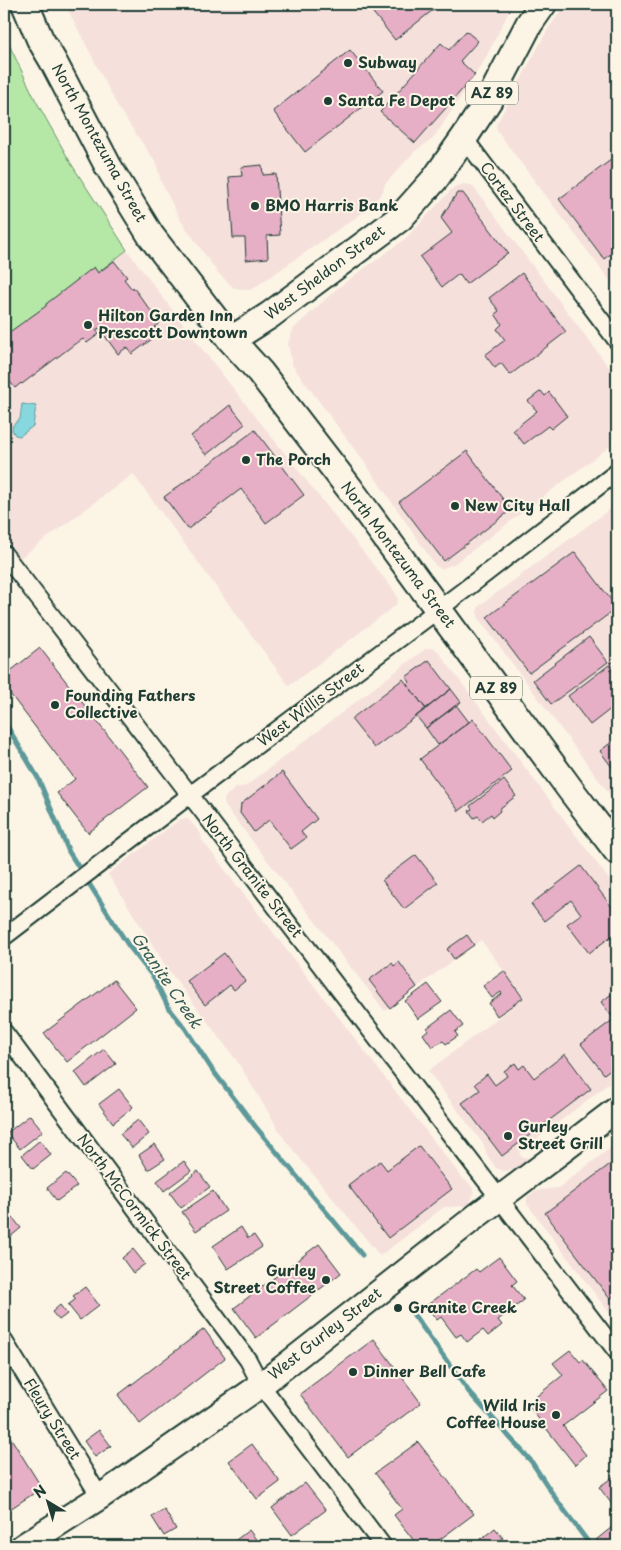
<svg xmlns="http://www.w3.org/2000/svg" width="621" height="1550" font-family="'Playpen Sans',sans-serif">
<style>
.built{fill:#f5e0dc}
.green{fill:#b5e7a7;stroke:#6a926e}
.water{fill:#86d7de;stroke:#5d999a}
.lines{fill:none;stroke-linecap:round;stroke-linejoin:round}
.stream{stroke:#5d999a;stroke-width:5}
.building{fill:#e6afc6;stroke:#1f3d34}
.minor-casing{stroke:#1f3d34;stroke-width:20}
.secondary-casing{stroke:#1f3d34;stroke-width:28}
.primary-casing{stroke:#1f3d34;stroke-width:30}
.minor{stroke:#fcf5e5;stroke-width:16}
.secondary{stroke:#fcf5e5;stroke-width:24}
.primary{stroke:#fcf5e5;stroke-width:26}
.poi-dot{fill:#1f3d34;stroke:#fcf5e5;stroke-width:2}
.labels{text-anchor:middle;stroke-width:4;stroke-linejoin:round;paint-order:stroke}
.shield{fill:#fcf5e5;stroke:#617469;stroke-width:1}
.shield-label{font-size:14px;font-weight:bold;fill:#1f3d34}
.poi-label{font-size:15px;font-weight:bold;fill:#1f3d34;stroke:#fcf5e5;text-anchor:start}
.street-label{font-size:15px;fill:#1f3d34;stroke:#fcf5e5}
.water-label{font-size:16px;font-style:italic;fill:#345c56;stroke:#fcf5e5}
</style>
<rect width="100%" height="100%" fill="#fcf5e5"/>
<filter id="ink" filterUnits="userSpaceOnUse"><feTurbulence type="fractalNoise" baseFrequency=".02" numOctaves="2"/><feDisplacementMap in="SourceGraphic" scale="10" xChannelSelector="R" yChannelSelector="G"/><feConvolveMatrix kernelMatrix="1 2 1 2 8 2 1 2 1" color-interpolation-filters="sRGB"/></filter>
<g filter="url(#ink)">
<path class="built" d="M65,4H514L509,11L484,61L433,139L415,151L385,184L382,193L368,209L251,290L234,288L218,273L181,221L161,182L156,163L119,109Z
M566,4H617V290L497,131L496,125L548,29Z
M464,184L472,185L617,378V441L454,564L441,569L435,565L427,553L367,466L292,365L288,343L294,328L339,287L405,239L454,187Z
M127,250L202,349L395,592L398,599L396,605L289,686L133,474L20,558L4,538V348L6,343Z
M617,504V804L479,619L477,612L479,606Z
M432,648L437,650L617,890V1077L519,1153L522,1157L531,1158L514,1170L504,1171L496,1168L487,1155L484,1145L428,1071L524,998L481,940L385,1011L225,806L224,800L226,796L236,788L246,786L425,649Z
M186,818L190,821L201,834L202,840L463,1179L467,1181L472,1187L474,1193L470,1203L465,1206L444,1207L380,1256L285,1140L237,1061L167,968L108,874L179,820Z
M617,1143V1323L527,1204V1197L535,1191L558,1188Z"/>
<path class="green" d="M4,34L36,101L72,165L127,250L6,343L4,348Z"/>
<path class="water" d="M22,404L36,406L33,426L20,436L15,435L12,430L13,425L20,419Z"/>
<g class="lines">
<path class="stream" d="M4,323L5,325L4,328
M4,721L38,778L69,852L128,945L154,978L168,1007L185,1028L211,1068L255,1126L362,1255
M411,1311L469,1392L531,1461L556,1499L591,1546"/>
</g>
<path class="building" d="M366,4H436L438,6L395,40Z
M466,31L478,41L460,61L475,75L415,143L380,112L441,43L449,50Z
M350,50L383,91L305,152L273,111Z
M616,156L617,158V249L604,259L559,199Z
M262,165L263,175L276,174L280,235L267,236L268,258L246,260L245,238H233L229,177L242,176L241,167Z
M457,193H463L508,253L466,284L459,274L442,287L420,257L452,233L441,218Z
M114,261L127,277L124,279L132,289L133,287L160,323L155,327L160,333L132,354L127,347L118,354L99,328L96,330L99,334L87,343L83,339L77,343H76L22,384L21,383L15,388L4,374V336L46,306V304L94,267L98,273Z
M522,273L566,332L510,375L501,363L495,368L485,355L505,340L497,329L502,324L495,314L499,311L489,298Z
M541,391L545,396L549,392L567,416L551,429L548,426L524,444L513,430L537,411L528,401Z
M230,405L245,424L206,455L191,436Z
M255,430L304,495L266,523L241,489L188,529L164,497Z
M467,451L511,510L444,561L399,502Z
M575,552L617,608L529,673L487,617Z
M589,637L608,662L551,704L533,680Z
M40,648L148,787L88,833L57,793L75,779L4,686V676Z
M617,659V704L590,725L568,696Z
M429,660L451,689L426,709L407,684L410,682L406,677Z
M403,679L426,709L374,748L351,719Z
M451,689L461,702L426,728L416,716Z
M456,705L469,722L438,745L426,728Z
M473,719L512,771L459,811L420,759Z
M617,738V774L600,751Z
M282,772L317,819L301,832L306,838L291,849L269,820L254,832L240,813L241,804Z
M504,780L516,796L499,809L500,811L493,817L491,814L482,821L478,816L474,818L469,811L472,809L470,806Z
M416,855L438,883L404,909L382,880Z
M581,866L617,914V932L589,953L567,924L581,914L571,900L544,921L531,904Z
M467,935L474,945L454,959L447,949Z
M224,953L245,981L234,990L230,985L205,1005L187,981Z
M399,962L417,987L390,1008L369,980L392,963L394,966Z
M504,971L523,998L497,1016L489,1003L502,994L501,992L492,998L483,986Z
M114,980L136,1008L67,1062L44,1033Z
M428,984L442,1002L418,1019L405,1001Z
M617,990V1064L604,1074L581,1044L614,1019L601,1002Z
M451,1010L463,1026L455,1032L458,1036L446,1044L443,1041L432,1047L423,1034L428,1030L427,1028Z
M104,1049L116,1064L86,1087L75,1072Z
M565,1054L591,1089L502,1156L462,1103L480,1090L475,1084L487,1074L495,1085L507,1076L504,1071L515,1063L519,1069L524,1065L534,1078Z
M119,1089L133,1107L113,1123L99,1104Z
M30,1115L43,1131L20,1149L7,1133Z
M138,1120L149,1134L132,1148L120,1134Z
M40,1140L51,1155L33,1169L22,1155Z
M155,1144L165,1159L148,1170L139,1155Z
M419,1146L452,1189L388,1238L348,1185L380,1161L387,1170Z
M617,1159V1293L610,1299L545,1213Z
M184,1161L191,1171L164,1191L157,1181Z
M198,1171L210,1187L181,1208L170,1193Z
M66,1173L77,1186L57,1201L47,1188Z
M213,1191L226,1211L196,1231L182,1212Z
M9,1213L21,1228L4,1242V1217Z
M241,1227L248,1238L254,1235L262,1247L228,1269L213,1246Z
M319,1244L341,1273L256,1338L234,1308Z
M133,1249L145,1264L133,1273L122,1258Z
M499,1257L517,1281L512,1285L524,1300L498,1320L502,1325L488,1336L483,1330L467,1342L461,1334L456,1337L441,1317L437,1320L426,1306L476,1269L479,1272Z
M85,1287L99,1305L80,1320L68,1305L76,1299L73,1296Z
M60,1305L67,1314L59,1320L52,1312Z
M204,1329L225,1358L140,1424L118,1395Z
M374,1339L421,1403L348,1457L300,1394Z
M570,1350L580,1362L583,1360L608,1391L563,1426L586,1455L575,1465L527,1404L563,1375L553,1363Z
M4,1427L42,1488L4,1513Z
M99,1430L111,1446L95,1457L84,1441Z
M418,1442L474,1514L431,1546H418L394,1515L402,1509L375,1473Z
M252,1444L280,1482L257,1499L229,1461Z
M617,1474V1511L599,1487Z
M305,1483L326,1510L292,1535L272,1508Z
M164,1509L176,1529L164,1536L152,1517Z
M617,1523V1546H601L596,1540Z
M495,1528L503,1538L493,1546H472Z
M249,1530L261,1546H228Z"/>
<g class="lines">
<defs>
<path id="minor" d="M464,138L617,341
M4,554L174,774L617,1352
M4,937L190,795L463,591L617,472
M4,1032L248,1360L261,1385L383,1546
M4,1341L100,1497"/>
<path id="secondary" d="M23,1546L100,1497L261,1385L479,1214L617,1109"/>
<path id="primary" d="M25,4L40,39L53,61L108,166L151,236L231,340L260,372L350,489L570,789L617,851
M231,340L270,315L400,218L435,179L464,138L492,95L529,24L543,4"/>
</defs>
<use href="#minor" class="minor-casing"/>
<use href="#secondary" class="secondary-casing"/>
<use href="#primary" class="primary-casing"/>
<use href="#minor" class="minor"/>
<use href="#secondary" class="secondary"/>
<use href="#primary" class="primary"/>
</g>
</g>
<g class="poi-dot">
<circle cx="348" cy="63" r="5"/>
<circle cx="328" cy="101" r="5"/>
<circle cx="255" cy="206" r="5"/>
<circle cx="88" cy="325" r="5"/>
<circle cx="246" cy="460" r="5"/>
<circle cx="455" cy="506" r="5"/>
<circle cx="55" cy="705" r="5"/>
<circle cx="508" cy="1136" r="5"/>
<circle cx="326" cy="1280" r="5"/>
<circle cx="398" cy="1308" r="5"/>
<circle cx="353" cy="1372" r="5"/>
<circle cx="556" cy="1415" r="5"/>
</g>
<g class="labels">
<g class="shield">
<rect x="466" y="81.5" width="52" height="23" rx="4"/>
<rect x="470" y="676.5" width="52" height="23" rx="4"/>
</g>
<g class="shield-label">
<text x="492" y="98">AZ 89</text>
<text x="496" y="693">AZ 89</text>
</g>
<g class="poi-label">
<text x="358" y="68">Subway</text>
<text x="338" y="106">Santa Fe Depot</text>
<text x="265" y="211">BMO Harris Bank</text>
<text x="98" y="321">Hilton Garden Inn<tspan x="98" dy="17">Prescott Downtown</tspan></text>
<text x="256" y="465">The Porch</text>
<text x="465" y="511">New City Hall</text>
<text x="65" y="701">Founding Fathers<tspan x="65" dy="17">Collective</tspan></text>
<text x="518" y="1132">Gurley<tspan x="518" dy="17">Street Grill</tspan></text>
<text x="316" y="1276" text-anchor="end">Gurley<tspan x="316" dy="17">Street Coffee</tspan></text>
<text x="408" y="1313">Granite Creek</text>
<text x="363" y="1377">Dinner Bell Cafe</text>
<text x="546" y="1411" text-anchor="end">Wild Iris<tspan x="546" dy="17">Coffee House</tspan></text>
</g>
<g class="street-label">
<text transform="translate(99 143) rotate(61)" y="5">North Montezuma Street</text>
<text transform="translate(512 202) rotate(53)" y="5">Cortez Street</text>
<text transform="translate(325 273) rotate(-37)" y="5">West Sheldon Street</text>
<text transform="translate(398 555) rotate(53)" y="5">North Montezuma Street</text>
<text transform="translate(311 705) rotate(-37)" y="5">West Willis Street</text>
<text transform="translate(252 876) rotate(52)" y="5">North Granite Street</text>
<text transform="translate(134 1207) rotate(53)" y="5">North McCormick Street</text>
<text transform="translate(325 1334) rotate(-38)" y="5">West Gurley Street</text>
<text transform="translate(52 1419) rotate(58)" y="5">Fleury Street</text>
</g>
<g class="water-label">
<text transform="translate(167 980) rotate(56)" y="6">Granite Creek</text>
</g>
</g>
<rect width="621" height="1550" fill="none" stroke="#fcf5e5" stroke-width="20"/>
<rect x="10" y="10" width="601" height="1530" fill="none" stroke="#1f3d34" stroke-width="2" filter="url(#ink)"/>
<g transform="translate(48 1502) rotate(322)" stroke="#fcf5e5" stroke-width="4" paint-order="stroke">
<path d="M0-4L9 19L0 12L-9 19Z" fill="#1f3d34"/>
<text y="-8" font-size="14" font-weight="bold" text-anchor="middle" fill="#1f3d34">N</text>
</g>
</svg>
